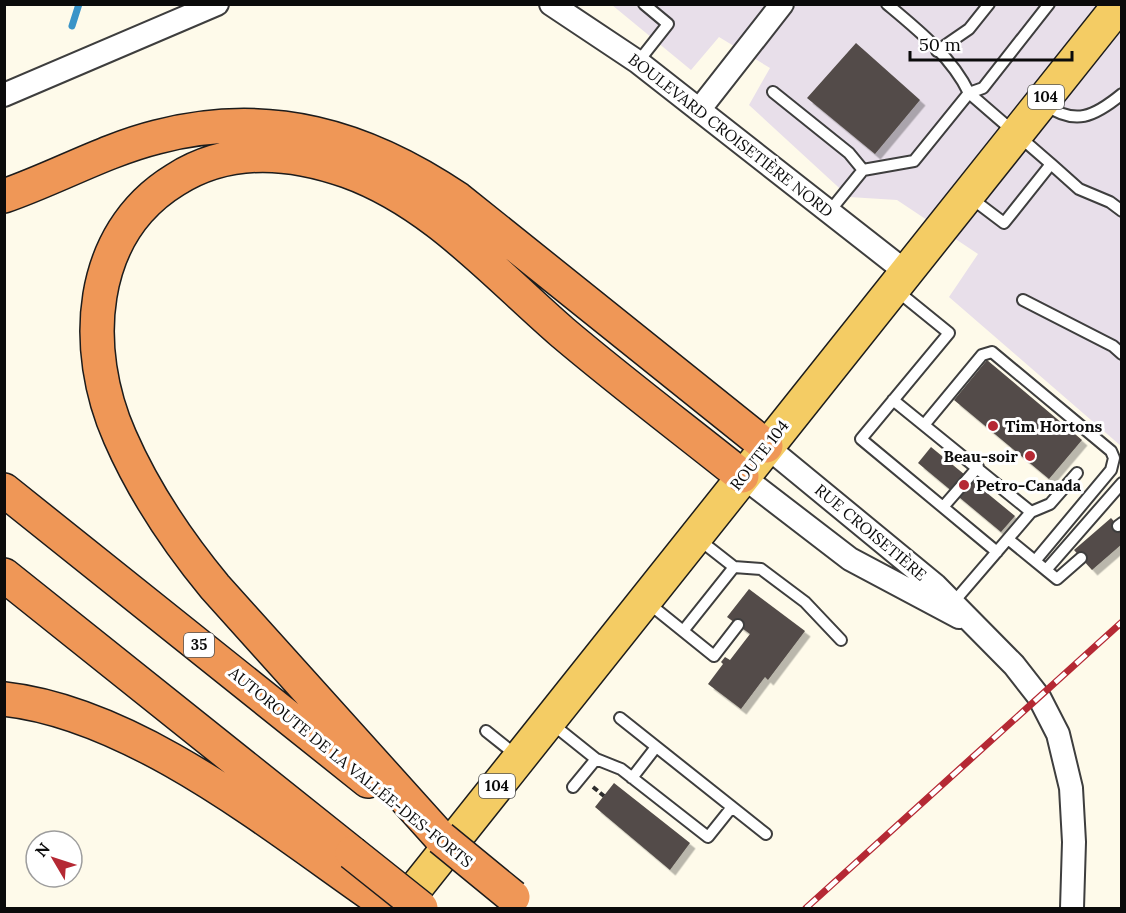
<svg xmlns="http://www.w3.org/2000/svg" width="1126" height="913" font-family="Lora,serif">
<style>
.industrial{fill:#e8dfea}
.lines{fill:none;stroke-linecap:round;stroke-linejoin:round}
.stream{stroke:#3a94c8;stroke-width:7}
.building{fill:#534c48;filter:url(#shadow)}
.service-casing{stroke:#3e3e3e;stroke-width:14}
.minor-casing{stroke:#3e3e3e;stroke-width:26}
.primary-casing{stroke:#1c1c1c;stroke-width:36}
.motorway-casing{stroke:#1c1c1c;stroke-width:36}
.path{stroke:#2d2d2d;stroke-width:4;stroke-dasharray:6 3;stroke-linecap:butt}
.service{stroke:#fff;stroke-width:10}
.minor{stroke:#fff;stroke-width:22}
.primary{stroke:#f4cc64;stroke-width:33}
.motorway{stroke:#ef9757;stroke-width:33}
.rail-casing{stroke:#b52934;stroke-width:7}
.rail{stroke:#fff;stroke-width:4.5;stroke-dasharray:14;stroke-linecap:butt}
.motorway-bridge-casing{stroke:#1c1c1c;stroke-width:36;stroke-linecap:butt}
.motorway-bridge{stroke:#ef9757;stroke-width:33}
.poi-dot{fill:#b52934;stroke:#fff;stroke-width:2}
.labels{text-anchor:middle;stroke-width:6;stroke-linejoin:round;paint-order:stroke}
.shield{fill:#fff;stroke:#545454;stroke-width:1.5}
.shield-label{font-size:15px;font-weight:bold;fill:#0b0b0b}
.street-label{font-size:16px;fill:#0b0b0b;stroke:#fff}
.poi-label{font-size:16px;font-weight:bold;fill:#0b0b0b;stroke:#fff;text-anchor:start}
</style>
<defs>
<filter id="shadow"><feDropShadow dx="5.5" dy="5.5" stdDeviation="0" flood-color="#0004"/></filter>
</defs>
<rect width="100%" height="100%" fill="#fefaea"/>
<path class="industrial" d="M612,5H1121V446L949,297L978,254L897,200L849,197L749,105L770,68L719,37L691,70Z"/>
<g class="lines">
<path class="stream" d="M72,26L79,4"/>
</g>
<path class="building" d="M856,43L920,100L875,154L807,98Z
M987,360L1082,440L1049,479L954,400Z
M931,447L1015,516L1001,532L918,463Z
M1111,518L1122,530V544L1092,570L1074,550Z
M749,589L805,631L768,680L765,677L741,709L708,684L723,664L721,662L725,657L730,660L750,634L727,617Z
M614,783L690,843L670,870L595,807Z"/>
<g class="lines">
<defs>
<path id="service" d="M887,4C917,29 952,57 969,93L983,88L1049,4
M937,51L969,29L989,4
M638,62L668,24L644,4
M773,92L849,153L863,170
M1044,104C1075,126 1094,117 1122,94
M1051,164L1079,189L1110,202L1122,211
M829,212L863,170L914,161L969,93L1051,164L1004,223L971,198
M896,290L949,333L861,439L997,552
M1023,300L1113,346L1122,354
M893,400L1031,512
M924,425L982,355L992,352L1111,451L1114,458L1111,470L1035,561
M943,507L978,467
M1118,526L1122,523
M1008,539L1057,579L1081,558
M734,567L761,569L805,602L841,640
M1046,570L1122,483
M647,602L714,656L738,625
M952,604L1031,512L1050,504L1077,473
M683,631L734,567L697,538
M551,723L596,759L573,787
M486,731L516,755
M596,759L621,769L708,837L732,807L620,718
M632,778L656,747
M732,807L766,834"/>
<path id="minor" d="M551,4L638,62L906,272
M4,95L217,4
M699,110L782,4
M766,446L935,585L1014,665L1039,697L1058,734L1071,788L1074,842L1072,908
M742,476L850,559L959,617"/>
<path id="primary" d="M400,908L1120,4"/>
<path id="motorway" d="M4,196C56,178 105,150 157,137C269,108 365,136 458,199L766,446
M4,490L368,781
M4,575L352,853
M4,699C140,714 281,833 391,908
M441,838L215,587C177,541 144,492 120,437C81,349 87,234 175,180C228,146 290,151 347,171C433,202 494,273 562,332C621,382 682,428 742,476"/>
</defs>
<use href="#service" class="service-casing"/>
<use href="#minor" class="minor-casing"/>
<use href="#primary" class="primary-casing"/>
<use href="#motorway" class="motorway-casing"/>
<path class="path" d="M593,787L604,796"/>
<use href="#service" class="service"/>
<use href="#minor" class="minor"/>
<use href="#primary" class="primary"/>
<use href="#motorway" class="motorway"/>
<defs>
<path id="rail" d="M806,908L1122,622"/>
</defs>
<use href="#rail" class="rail-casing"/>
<use href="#rail" class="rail"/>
<defs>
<path id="motorway-bridge" d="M441,838L513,897
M352,853L421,908"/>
</defs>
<use href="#motorway-bridge" class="motorway-bridge-casing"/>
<use href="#motorway-bridge" class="motorway-bridge"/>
</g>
<g class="poi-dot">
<circle cx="993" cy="426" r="6"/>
<circle cx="1030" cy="456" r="6"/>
<circle cx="964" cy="485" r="6"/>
</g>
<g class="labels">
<g class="shield">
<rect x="1028" y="85" width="36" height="24" rx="4.5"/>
<rect x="184" y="633" width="30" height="24" rx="4.5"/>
<rect x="479" y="774" width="36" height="24" rx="4.5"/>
</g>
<g class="shield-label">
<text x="1046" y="102">104</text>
<text x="199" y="650">35</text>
<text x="497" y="791">104</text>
</g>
<g class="street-label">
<text transform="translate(731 135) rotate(38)" y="6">BOULEVARD CROISETIÈRE NORD</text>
<text transform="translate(759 455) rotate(-52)" y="6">ROUTE 104</text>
<text transform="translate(871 532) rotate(40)" y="6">RUE CROISETIÈRE</text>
<text transform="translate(351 767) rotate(39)" y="6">AUTOROUTE DE LA VALLÉE-DES-FORTS</text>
</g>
<g class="poi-label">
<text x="1005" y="432">Tim Hortons</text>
<text x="1018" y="462" text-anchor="end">Beau-soir</text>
<text x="976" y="491">Petro-Canada</text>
</g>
</g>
<rect width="1126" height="913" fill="none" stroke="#0b0b0b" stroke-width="12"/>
<g transform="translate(54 859) rotate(309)"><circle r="28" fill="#ffffff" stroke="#9d9d9d" stroke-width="1.5"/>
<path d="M0-4.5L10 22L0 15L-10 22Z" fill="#b52934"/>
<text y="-9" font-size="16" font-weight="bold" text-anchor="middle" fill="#0b0b0b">N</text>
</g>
<path d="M910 51v9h162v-9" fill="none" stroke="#0b0b0b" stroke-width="3"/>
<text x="919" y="51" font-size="18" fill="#0b0b0b" stroke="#ffffff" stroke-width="4.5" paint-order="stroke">50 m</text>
</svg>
